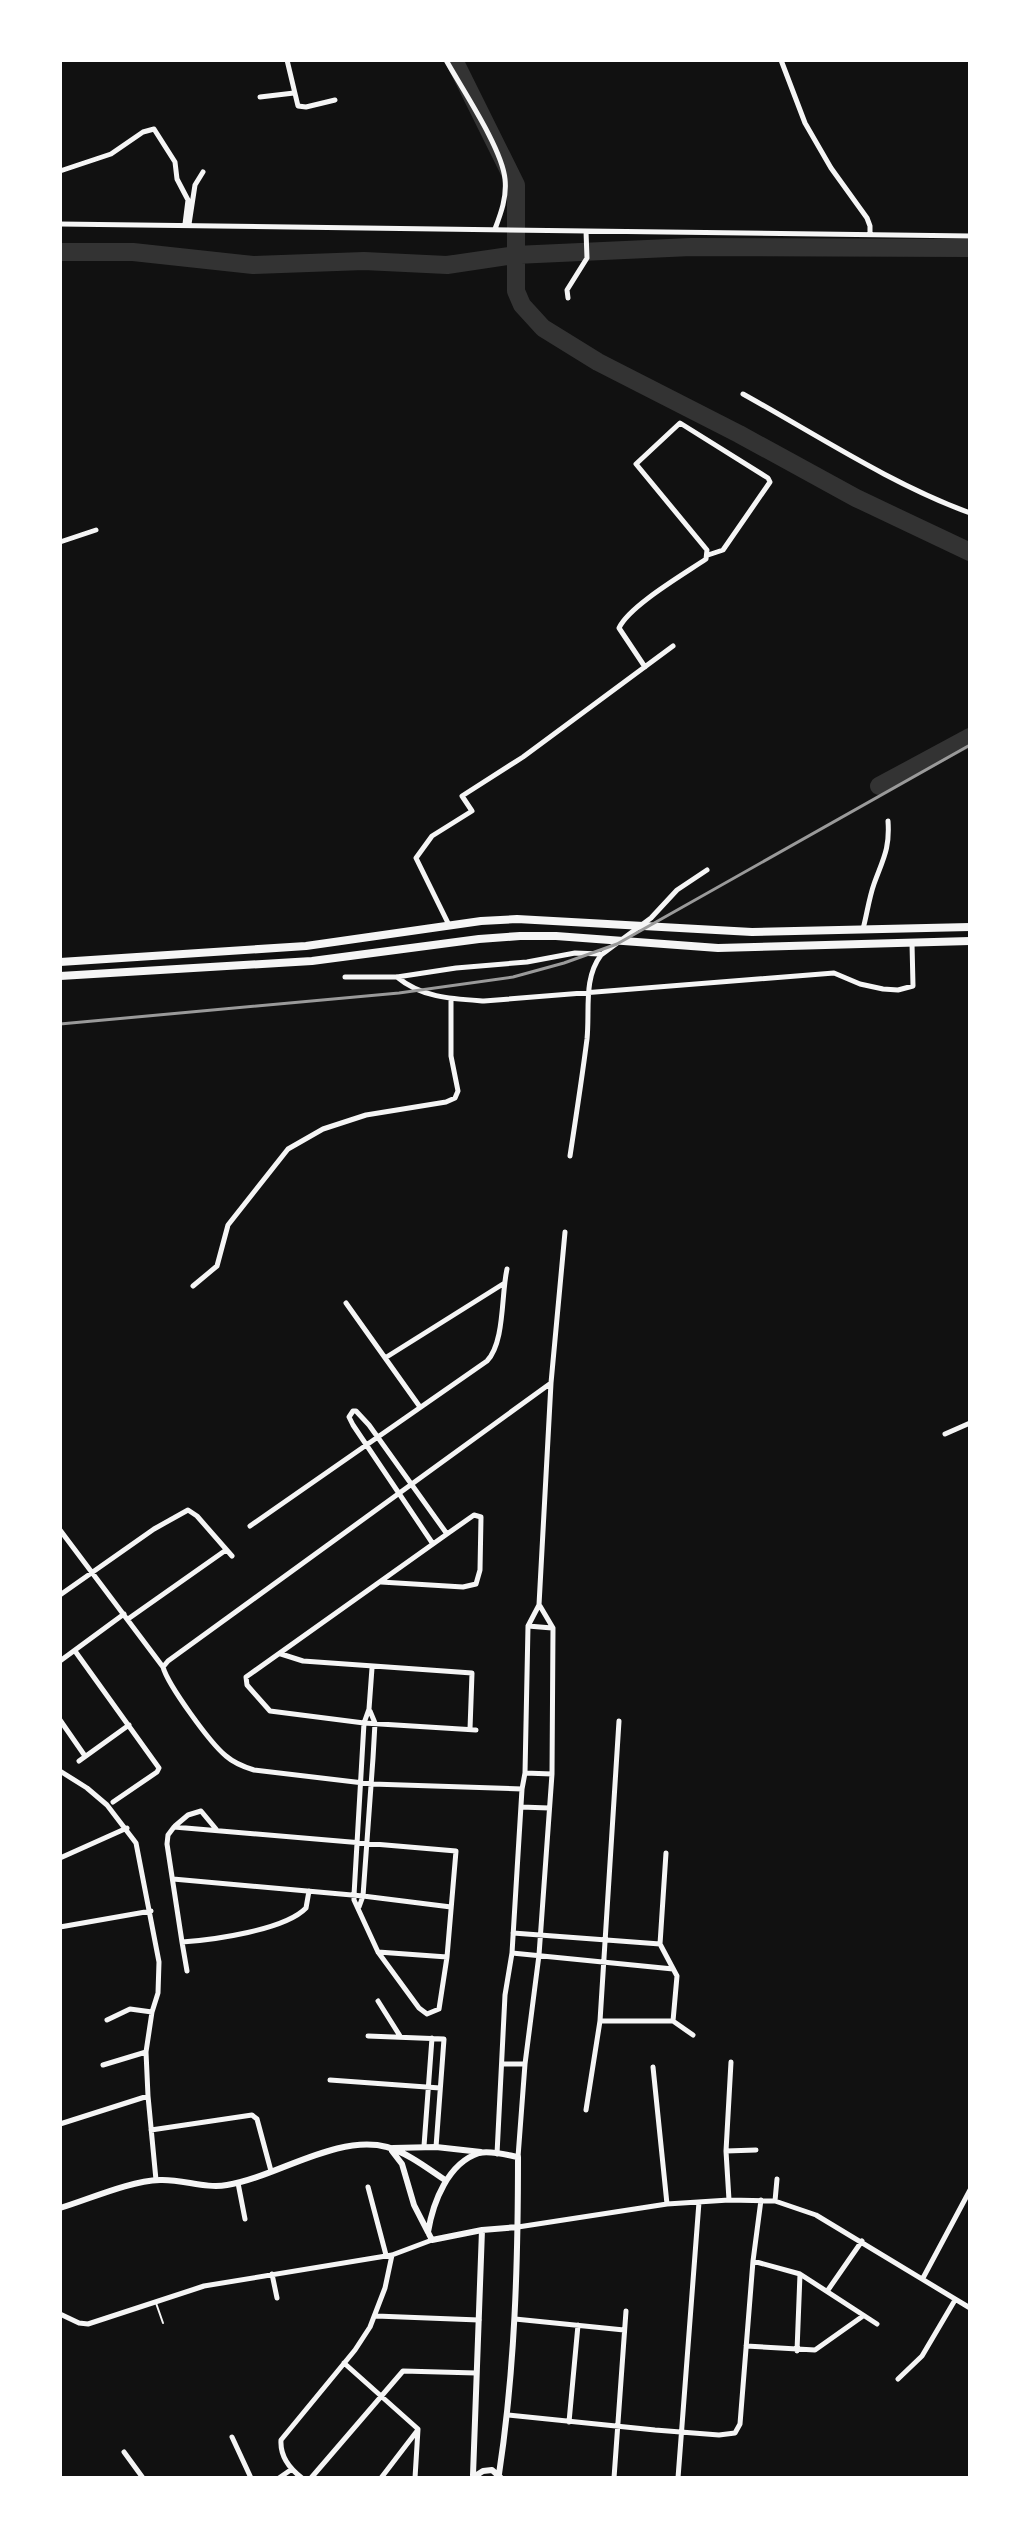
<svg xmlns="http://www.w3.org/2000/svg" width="1030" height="2538" font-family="Literata,serif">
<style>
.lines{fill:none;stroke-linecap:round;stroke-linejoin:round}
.river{stroke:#333;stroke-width:18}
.service{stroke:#f5f5f5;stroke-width:2}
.minor{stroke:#f5f5f5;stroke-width:5}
.tertiary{stroke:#f5f5f5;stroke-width:6}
.trunk{stroke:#f5f5f5;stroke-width:8}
.rail{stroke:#9a9a9a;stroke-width:3}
</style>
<rect width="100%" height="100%" fill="#111"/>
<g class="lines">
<path class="river" d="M454,60L516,185V291L522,305L543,328L598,362L739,434L856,498L970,552
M60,252H133L253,265L364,261L447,265L515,255L691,247L970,248
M879,786L970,737"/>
<path class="service" d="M156,2303L163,2323"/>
<path class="minor" d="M287,60L298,106L306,107L335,100
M446,60C462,89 502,148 505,179C507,197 501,213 495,229
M781,60L805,123L831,168L867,218L870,226V234
M260,97L294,93
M60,171L111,154L143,132L154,129L175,162L177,179L188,200L185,224
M60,224L970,236
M189,224L195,185L203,172
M568,298L567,290L587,258L586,231
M743,394C817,435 891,484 970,513
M60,542L96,530
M645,667L619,628C629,606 684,574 706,559L707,550L636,464L680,423L768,478L770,482L723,550L708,555
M449,925L416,858L432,836L472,811L462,796L523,757L673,646
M863,929C867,914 869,898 874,884C883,859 890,849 888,821
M345,977H397L456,968L527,962L575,953L600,954
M397,977C422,998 453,999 484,1001L834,973L860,984L883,989L898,990L913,986L912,943
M570,1156C576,1117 582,1078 587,1039C590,1010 583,979 601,955L651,918L677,890L707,870
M193,1286L217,1266L228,1225L288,1149L323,1129L366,1115L446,1102L455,1098L458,1091L451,1056V1000
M346,1303L420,1407
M385,1358L503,1284
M551,1383L565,1232
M945,1434L970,1423
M250,1526L487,1361C505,1342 501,1295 507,1269
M60,1530L163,1667
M433,1544L353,1425L349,1417L353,1411H356L369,1425L447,1534
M381,1582L463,1587L476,1584L480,1570L481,1517L474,1515L447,1534L246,1677L247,1685L270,1711L364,1723L476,1730
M60,1595L154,1529L188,1510L197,1516L232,1556
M128,1619L226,1550
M528,1626L552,1628
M75,1651L159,1768L157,1772L113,1802
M281,1654L303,1661L472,1673L470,1729
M60,1661L124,1614
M60,1720L85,1756
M79,1761L129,1725
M60,1771L87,1788L107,1805L136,1843L159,1962L158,1993L152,2012L146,2052L148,2096L156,2180
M525,1773L552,1774
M521,1807L549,1808
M175,1826L188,1815L201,1811L216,1829
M666,1853L660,1944L677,1976L673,2021L693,2035
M60,1858L127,1828
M173,1879L363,1896L451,1907
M309,1891L306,1908C285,1930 213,1940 182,1942L167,1844L168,1835L174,1827L456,1851L447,1957L439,2009L427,2014L419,2008L378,1952L354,1900V1895L364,1723L369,1709L372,1668
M359,1907L363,1896L373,1758L375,1723L370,1711
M60,1927L151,1911
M513,1933L660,1944
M182,1942L187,1971
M378,1952L447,1957
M512,1953L673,1969
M378,2001L400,2036
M107,2020L130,2009L152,2012
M600,2021H673
M368,2036L444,2039L436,2147
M502,2064H525
M103,2065L146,2052
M653,2067L667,2204
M330,2080L440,2088
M586,2110L600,2021L619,1721
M60,2124L148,2096
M151,2130L252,2115L257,2119L271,2171
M424,2146L432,2038
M726,2151L756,2150
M497,2154L505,1995L512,1953L522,1789L525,1773L528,1626L539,1605L551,1383L168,1661L163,1667C168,1685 210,1743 226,1756C234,1763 244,1767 254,1770L372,1784L522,1789
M518,2157L525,2064L539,1955L552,1774L553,1628L540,1606
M238,2183L245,2219
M368,2187L386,2255
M729,2200L726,2151L731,2062
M775,2201L777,2179
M518,2227L667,2204L729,2200L775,2201L816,2215L970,2308
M753,2261L800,2274L877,2324
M272,2274L277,2298
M923,2278L970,2190
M828,2290L862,2241
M60,2314L79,2323L88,2324L204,2286L392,2255L432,2240
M376,2316L479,2320
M515,2319L624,2330
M746,2346L815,2350L863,2316
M797,2351L800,2274
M344,2363L418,2429L415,2478
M898,2379L922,2356L955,2300
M508,2415L655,2430L719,2435L735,2433L740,2424L753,2261L761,2200
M569,2422L578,2325
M232,2437L251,2478
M124,2452L143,2478
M279,2478L292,2469
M302,2478C290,2469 280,2456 281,2440L355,2350L370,2327L385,2288L392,2255
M311,2478L403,2371L476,2373
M381,2478L417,2431
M614,2478L626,2311
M678,2478L699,2202"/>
<path class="tertiary" d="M393,2148L436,2147L481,2152
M392,2151L402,2164L414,2205L432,2240L482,2230L518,2227
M60,2208C90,2199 129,2181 160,2180C183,2179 205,2189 227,2185C277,2177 336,2134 387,2147C408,2153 427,2168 445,2180
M428,2232C433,2202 448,2163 479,2153C490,2150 507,2155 518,2157C518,2263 515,2369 499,2474
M473,2475L482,2230
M472,2478L483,2471L492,2470L501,2478"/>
<path class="trunk" d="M60,962L306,946L481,921L517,919L752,932L970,927
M60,976L312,961L479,939L520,936H556L718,948L970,941"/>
<path class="rail" d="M60,1024L399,993L513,977L564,963L617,944L970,745"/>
</g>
<rect width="1030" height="2538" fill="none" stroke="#ffffff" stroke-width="124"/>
</svg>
